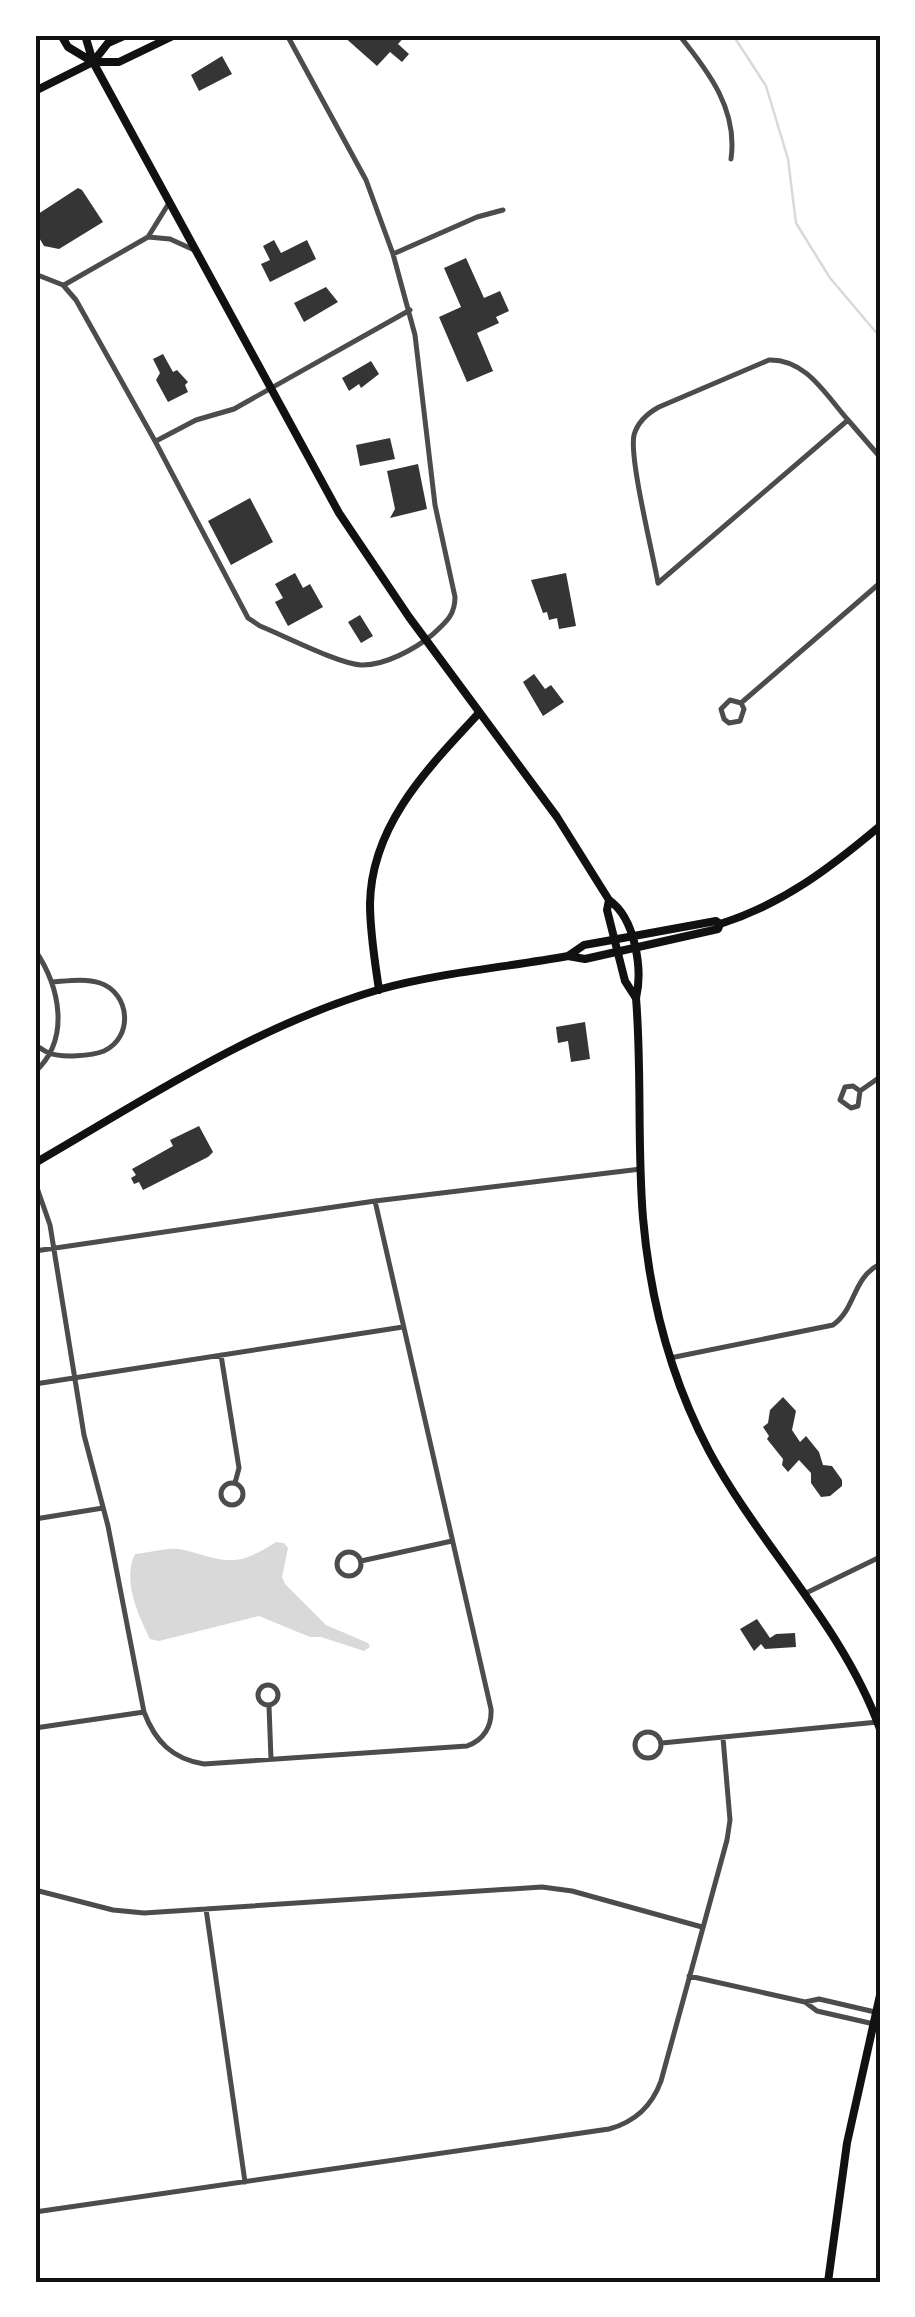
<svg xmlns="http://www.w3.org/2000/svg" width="915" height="2317" font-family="'Archivo Narrow',sans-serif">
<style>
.water{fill:#d9d9d9}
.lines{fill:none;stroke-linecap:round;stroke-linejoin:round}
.stream{stroke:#d9d9d9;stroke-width:2.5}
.building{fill:#353535}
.minor{stroke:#4c4c4c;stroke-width:5}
.secondary{stroke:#111;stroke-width:8}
.primary{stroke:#111;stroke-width:8}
.neatline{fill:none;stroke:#111;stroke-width:4}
</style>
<rect width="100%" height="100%" fill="#fff"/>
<path class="water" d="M276,1542L284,1543L288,1548L282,1577L285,1584L326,1625L368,1643L370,1647L364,1651L321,1637H310L259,1616L159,1641L150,1639C138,1615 122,1580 135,1554C150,1553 170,1546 184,1550C228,1561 234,1569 276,1542Z"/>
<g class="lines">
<path class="stream" d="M733,35L766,86L788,159L796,223L830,278L880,337"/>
</g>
<path class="building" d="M342,35H406L398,44L409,54L402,62L390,52L377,66Z
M222,56L232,74L199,91L191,75Z
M78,188L82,190L103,222L59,249L44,246L35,231V216Z
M274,240L281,253L307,240L316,259L270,282L261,264L270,260L263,246Z
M466,258L484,298L500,291L509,311L496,317L499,323L477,333L493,371L467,382L439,317L461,307L444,268Z
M326,287L338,302L304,322L294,303Z
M163,354L173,372L177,370L188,382L185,385L188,392L168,402L156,380L160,373L153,359Z
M371,361L379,374L361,388L359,384L349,391L342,378Z
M390,438L395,459L360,466L356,445Z
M418,464L427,509L390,518L395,509L387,471Z
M250,498L273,542L231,565L208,521Z
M295,573L303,588L310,584L323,607L288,626L275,602L283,598L275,584Z
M566,573L576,626L559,629L557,618L549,620L547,612L543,613L531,580Z
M360,615L373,636L361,643L348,622Z
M534,674L545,689L551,685L564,702L543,716L523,682Z
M585,1022L590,1059L571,1062L568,1041L558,1043L556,1027Z
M199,1126L213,1152L208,1157L143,1190L139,1182L134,1184L131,1178L136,1175L132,1169L173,1146L170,1140Z
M783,1397L796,1411L792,1430L800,1442L806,1436L819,1452L823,1465L832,1466L842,1480V1486L830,1496L821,1497L811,1483V1473L799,1460L788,1472L782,1465L783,1459L767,1439L769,1436L763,1427L768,1423L770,1410Z
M757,1619L770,1638L776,1634L795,1633L796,1647L765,1649L761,1644L754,1651L740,1629Z"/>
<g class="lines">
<path class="minor" d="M679,35C709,72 738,110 731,159
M148,237L170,239L192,249
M393,254L477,217L503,210
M35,274L63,285L76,300L155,441L248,618L260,626C285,636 337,663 361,665C384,666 415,649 432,635C445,623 455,616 455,597L435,505L415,335L393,254L366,180L287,35
M64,285L148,237L169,203
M769,360C806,359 825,394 848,420L658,583C653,554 629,458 634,435C638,421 648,413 659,407Z
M848,420L880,457
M156,441L196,420L234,409L410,310
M741,703L744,709L740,721L729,723L724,719L721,709L730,700L741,703L880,583
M35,950C60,987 71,1039 35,1072
M35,1046C40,1047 44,1051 49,1053C61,1058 92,1056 104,1051C134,1037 130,993 100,983C85,978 67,981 52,982
M860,1091L853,1086L845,1087L840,1100L851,1108L858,1106L860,1091L880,1077
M35,1182L50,1225L84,1435L108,1526L144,1712C155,1741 172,1759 204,1764L467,1746C484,1740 492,1726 491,1709L375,1201
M35,1251L375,1201L641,1169
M221,1355L239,1468L235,1483
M670,1358L833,1325C856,1309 852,1278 880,1264
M35,1384L403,1327
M221 1494a11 11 0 1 1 22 0a11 11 0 1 1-22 0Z
M35,1519L103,1508
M337 1564a12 12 0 1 1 24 0a12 12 0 1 1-24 0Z
M361,1561L452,1541
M804,1594L880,1557
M258 1695a10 10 0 1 1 20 0a10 10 0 1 1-20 0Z
M269,1706L271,1759
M35,1728L144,1712
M635 1745a13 13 0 1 1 26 0a13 13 0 1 1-26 0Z
M662,1743L878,1722
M35,1890L113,1910L144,1913L542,1887L572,1891L702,1927
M206,1909L245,2182
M689,1976L805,2002L817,2011L874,2024
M805,2002L819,1999L875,2012
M35,2212L609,2129C635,2122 652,2106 661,2081L727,1840L730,1820L723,1738"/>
<path class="secondary" d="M93,62H119L175,35
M35,91L93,62L108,43L126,35
M568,956L584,945L601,942L716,921L720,924
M379,990C375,962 370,933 370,904C371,825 428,768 479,713
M35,1163C146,1099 256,1025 381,989C438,973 508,967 568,956L585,959L718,929L720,924C783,904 830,868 880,826"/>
<path class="primary" d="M61,35L68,47L93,62
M85,35L93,62L339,513L409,617L557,817L609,900C635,918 643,969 636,998C642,1071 637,1145 643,1218C650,1299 671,1379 709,1451C760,1546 843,1626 880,1729
M609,900L607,910L625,981L636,998
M828,2282L847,2143L880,1995"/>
</g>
<rect width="915" height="2317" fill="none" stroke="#ffffff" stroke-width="75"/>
<rect x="38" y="38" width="840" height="2242" class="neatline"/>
</svg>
